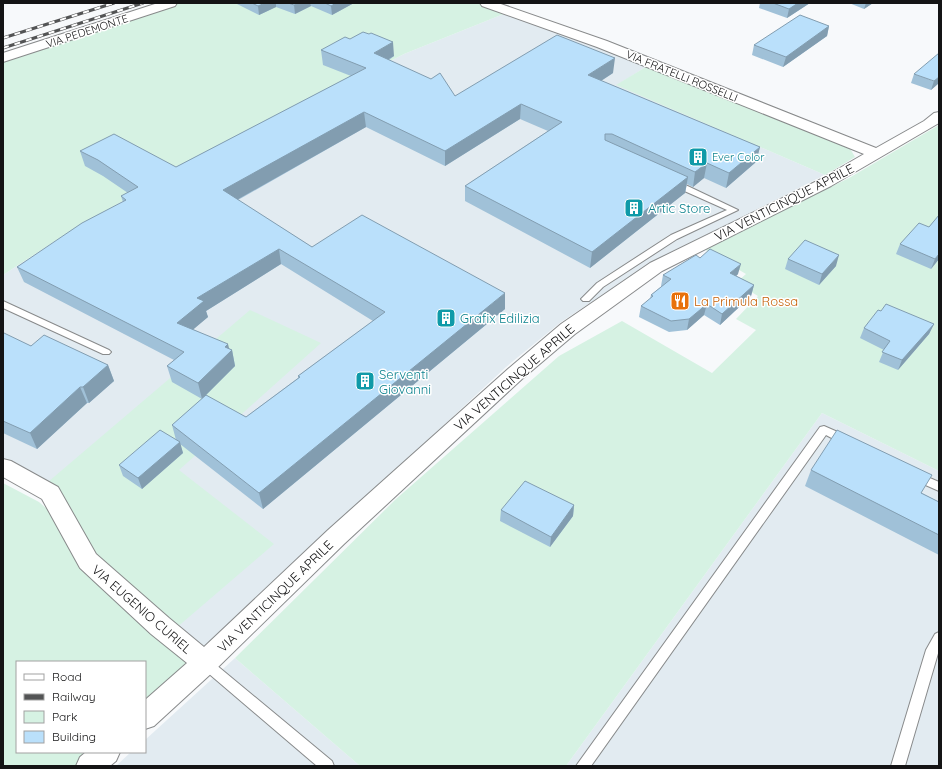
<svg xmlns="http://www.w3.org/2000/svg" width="942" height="769" font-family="Quicksand,sans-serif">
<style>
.built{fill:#e2ebf1}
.green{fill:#d6f2e3}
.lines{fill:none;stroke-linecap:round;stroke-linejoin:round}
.lane-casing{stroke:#888a8b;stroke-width:2}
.street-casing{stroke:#888a8b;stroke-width:2}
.lane{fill:#fff;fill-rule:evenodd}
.street{fill:#fff;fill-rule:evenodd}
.rail-casing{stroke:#535455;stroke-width:3}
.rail{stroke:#fff;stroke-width:2;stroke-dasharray:6;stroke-linecap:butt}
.wall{fill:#a0c1d8;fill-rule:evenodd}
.shaded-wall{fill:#829db0}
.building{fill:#bae0fb;stroke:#829db0}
.labels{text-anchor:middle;stroke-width:3;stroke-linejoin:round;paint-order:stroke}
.far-street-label{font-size:11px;fill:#141415;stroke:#fff}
.far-culture-label{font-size:11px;fill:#0d838f;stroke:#fff;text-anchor:start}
.street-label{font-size:13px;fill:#141415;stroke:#fff}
.culture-label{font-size:13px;fill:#0d838f;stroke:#fff;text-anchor:start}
.food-label{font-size:13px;fill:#c56008;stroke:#fff;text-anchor:start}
</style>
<rect width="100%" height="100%" fill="#f7f9fb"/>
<path class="built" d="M506,13L649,65L617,85L825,175L652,262L561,322L506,367L328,533L204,653L175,629L57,487L3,459V275L52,243L163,177L404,54Z
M822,413L939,471V766H566Z
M235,658L360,766H116L131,752H145V740Z"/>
<path class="green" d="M179,3H481L506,13L404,54L163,177L52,243L3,275V61Z
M649,65L848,145L855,157L825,175L616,85Z
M939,125V471L822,413L566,766H360L235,658L396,499L559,356L622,321L712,373L756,330L736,319L758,296L736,283L746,274L704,249L849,178Z
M250,310L321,343L179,470L274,544L175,629L94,557L48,482Z
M3,483L39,502L56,517L195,664L145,710V662H17V752H99L84,766H3Z"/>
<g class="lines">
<defs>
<path id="lane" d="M671,181H677L738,210L677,239L603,287L589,301H583L581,299L597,283L671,235L727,210L671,185Z
M3,301L109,350L111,352L109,354H103L3,308Z
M824,426L849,437L850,440L849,443H841L826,435L591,766H576L820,427Z
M916,472L939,482V491L912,479L911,476L912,473Z
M939,632V650L905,766H891L926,650L935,634Z
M205,657L209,659L332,761L334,766H317L201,667L199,663L201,659Z"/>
<path id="street" d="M158,3H177L175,6L3,62V53Z
M480,3H498L607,41L876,148L924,121L934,113L939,112V123L831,186L662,271L575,334L522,379L344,544L214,671L154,726L145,729V700L187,663L151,634L80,568L42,499L3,477V459L11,461L58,487L96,554L169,618L204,647L328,530L508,369L561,324L650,263L819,180L864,154L597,47L482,6Z
M86,752H120L116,761L110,766H76L80,757Z"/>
</defs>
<use href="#lane" class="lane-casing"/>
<use href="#street" class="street-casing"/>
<use href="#lane" class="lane"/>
<use href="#street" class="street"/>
<defs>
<path id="rail" d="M3,38L114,3
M3,48L143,3"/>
</defs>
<use href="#rail" class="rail-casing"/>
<use href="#rail" class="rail"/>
</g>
<path class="wall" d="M235,3H354L332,15L311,6L295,14L276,7L259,15Z
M760,3H810L787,18L759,8Z
M849,3H873L864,9Z
M829,26L827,36L783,67L752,55L754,45Z
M321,50L394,56L389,60L455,96L613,73L601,81L760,147L756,162L726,188L704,178L693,187L687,184L685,193L590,268L465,201V186L548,131L520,119L445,166L366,127L238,200L312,247L505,309L263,509L180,444L183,453L142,489L123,476L119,465L176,440L172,425L202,399L172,382L167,366L174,360L24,282L17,267L123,202L121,196L128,193L103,176L85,166L80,151L176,167L351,76L323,65ZM281,264L373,321L298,376V378L246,417L203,398L235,366L232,350L193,329L208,317L206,311Z
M914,74L939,83L931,90L911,83Z
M939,215V259L931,269L896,254L900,244L929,227Z
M700,258L738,274L736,276L754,285L751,296L720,325L704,315L687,330L669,332L639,317L641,306L650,299L651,295L662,286H661L663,275Z
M788,259L836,266L819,285L785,269Z
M881,311L934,324L929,334L898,370L879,362L884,350L860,338L864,328Z
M3,334L31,346L108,365L114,381L89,403H87L37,449L3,433Z
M811,470L922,493L939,502V555L805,486Z
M574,505L573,516L550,547L500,521L501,510Z"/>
<path class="shaded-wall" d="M265,3H276V7L259,15L258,6Z
M299,3H310L311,6L295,14L294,5Z
M336,3H354L332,15L331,6Z
M798,3H810L787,18L789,9Z
M866,3H873L864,9Z
M829,26L827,36L783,67L786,57Z
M393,42L394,56L375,67L374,53Z
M615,58L613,73L587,90L588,75Z
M939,77V83L931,90L934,81Z
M521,104L520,119L445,166V151Z
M364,112L366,127L226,206L223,190Z
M760,147L756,162L726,188L729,173Z
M707,163L704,178L693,187L695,172Z
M688,177L685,193L590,268L592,252Z
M279,249L281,264L206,311L208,317L182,339L177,323L197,298Z
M939,254V259L931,269L935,259Z
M839,255L836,266L819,285L822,274Z
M741,264L738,274L728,284L730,273Z
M754,285L751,296L720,325L722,314Z
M505,293V309L263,509L259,493Z
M707,304L704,315L687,330L689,319Z
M934,324L929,334L898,370L902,360Z
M228,344L230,352L232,350L235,366L202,399L198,383L225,347Z
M108,365L114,381L89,403L83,387Z
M80,387L87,403L37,449L30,433Z
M180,442L183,453L142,489L138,478Z
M574,505L573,516L550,547L551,537Z"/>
<path class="building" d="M252,3H265L258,6Z
M288,3H299L294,5Z
M325,3H336L331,6Z
M773,3H798L789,9Z
M800,15L829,26L786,57L754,45Z
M363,32L369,34L371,33L393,42L374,53L431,79L440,73L455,96L557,35L615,58L588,75L760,147L729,173L707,163L695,172L612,134H605V140L688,177L592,252L465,186L562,122L521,104L445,151L364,112L223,190L312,247L362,215L505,293L259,493L172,425L206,395L246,417L300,377L298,376L385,312L279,249L197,298L204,301L177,323L228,344L225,347L232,350L198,383L167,366L184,352L17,267L82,223L126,200L121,196L138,187L98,160L80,151L114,134L176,167L366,68L321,50L345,37L350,39Z
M939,53V77L934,81L914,74Z
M939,215V254L935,259L900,244L919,223L929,227Z
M805,240L839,255L822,274L788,259Z
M710,249L741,264L730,273L754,285L722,314L707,304L689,319L671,321L641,306L653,296L651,295L671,279L663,275L696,255L700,258Z
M886,304L934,324L902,360L882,352L890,341L864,328L878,310L881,311Z
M4,333L31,346L44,335L108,365L83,387H80L30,433L3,421V334Z
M160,430L180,442L138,478L119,465Z
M837,430L932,475L921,493L939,502V535L811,470Z
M525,481L574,505L551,537L501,510Z"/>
<defs>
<symbol id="building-square" viewBox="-11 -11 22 22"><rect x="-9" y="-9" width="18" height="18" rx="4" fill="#0f9aa8" stroke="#fff"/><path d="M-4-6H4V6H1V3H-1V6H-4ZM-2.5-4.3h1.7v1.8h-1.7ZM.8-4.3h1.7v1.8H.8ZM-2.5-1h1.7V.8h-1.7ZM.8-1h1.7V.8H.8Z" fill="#fff"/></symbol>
<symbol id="restaurant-square" viewBox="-11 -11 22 22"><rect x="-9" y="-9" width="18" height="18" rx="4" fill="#e8710a" stroke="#fff"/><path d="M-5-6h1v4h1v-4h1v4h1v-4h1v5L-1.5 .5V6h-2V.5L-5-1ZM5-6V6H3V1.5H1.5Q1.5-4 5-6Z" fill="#fff"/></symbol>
</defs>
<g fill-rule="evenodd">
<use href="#building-square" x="687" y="146" width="22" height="22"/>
<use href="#building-square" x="623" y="197" width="22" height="22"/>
<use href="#restaurant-square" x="669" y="290" width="22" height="22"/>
<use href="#building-square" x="435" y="307" width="22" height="22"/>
<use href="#building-square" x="354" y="370" width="22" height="22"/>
</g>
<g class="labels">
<g class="far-street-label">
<text transform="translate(87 31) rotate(-18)" y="4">VIA PEDEMONTE</text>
<text transform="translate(682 76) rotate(22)" y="4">VIA FRATELLI ROSSELLI</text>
</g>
<g class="far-culture-label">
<text x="712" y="161">Ever Color</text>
</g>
<g class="street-label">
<text transform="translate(784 202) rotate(-27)" y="5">VIA VENTICINQUE APRILE</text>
<text transform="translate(514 377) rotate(-41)" y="5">VIA VENTICINQUE APRILE</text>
<text transform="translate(275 596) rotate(-44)" y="5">VIA VENTICINQUE APRILE</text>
<text transform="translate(142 609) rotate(41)" y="5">VIA EUGENIO CURIEL</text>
</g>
<g class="culture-label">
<text x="648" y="213">Artic Store</text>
<text x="460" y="323">Grafix Edilizia</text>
<text x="379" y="379">Serventi<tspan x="379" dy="15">Giovanni</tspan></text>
</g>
<g class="food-label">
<text x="694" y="306">La Primula Rossa</text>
</g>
</g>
<rect width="942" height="769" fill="none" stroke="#141415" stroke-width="8"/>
<rect x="16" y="661" width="130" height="92" fill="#ffffff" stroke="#a1a1a1"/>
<rect x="24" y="674" width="20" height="6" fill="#ffffff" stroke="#a1a1a1"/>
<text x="52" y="681" font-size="12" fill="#141415">Road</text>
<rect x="24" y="694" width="20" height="6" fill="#535455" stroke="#a1a1a1"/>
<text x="52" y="701" font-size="12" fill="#141415">Railway</text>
<rect x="24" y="711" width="20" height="12" fill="#d6f2e3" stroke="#a1a1a1"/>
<text x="52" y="721" font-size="12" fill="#141415">Park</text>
<rect x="24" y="731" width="20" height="12" fill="#bae0fb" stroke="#a1a1a1"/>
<text x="52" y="741" font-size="12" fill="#141415">Building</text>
</svg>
